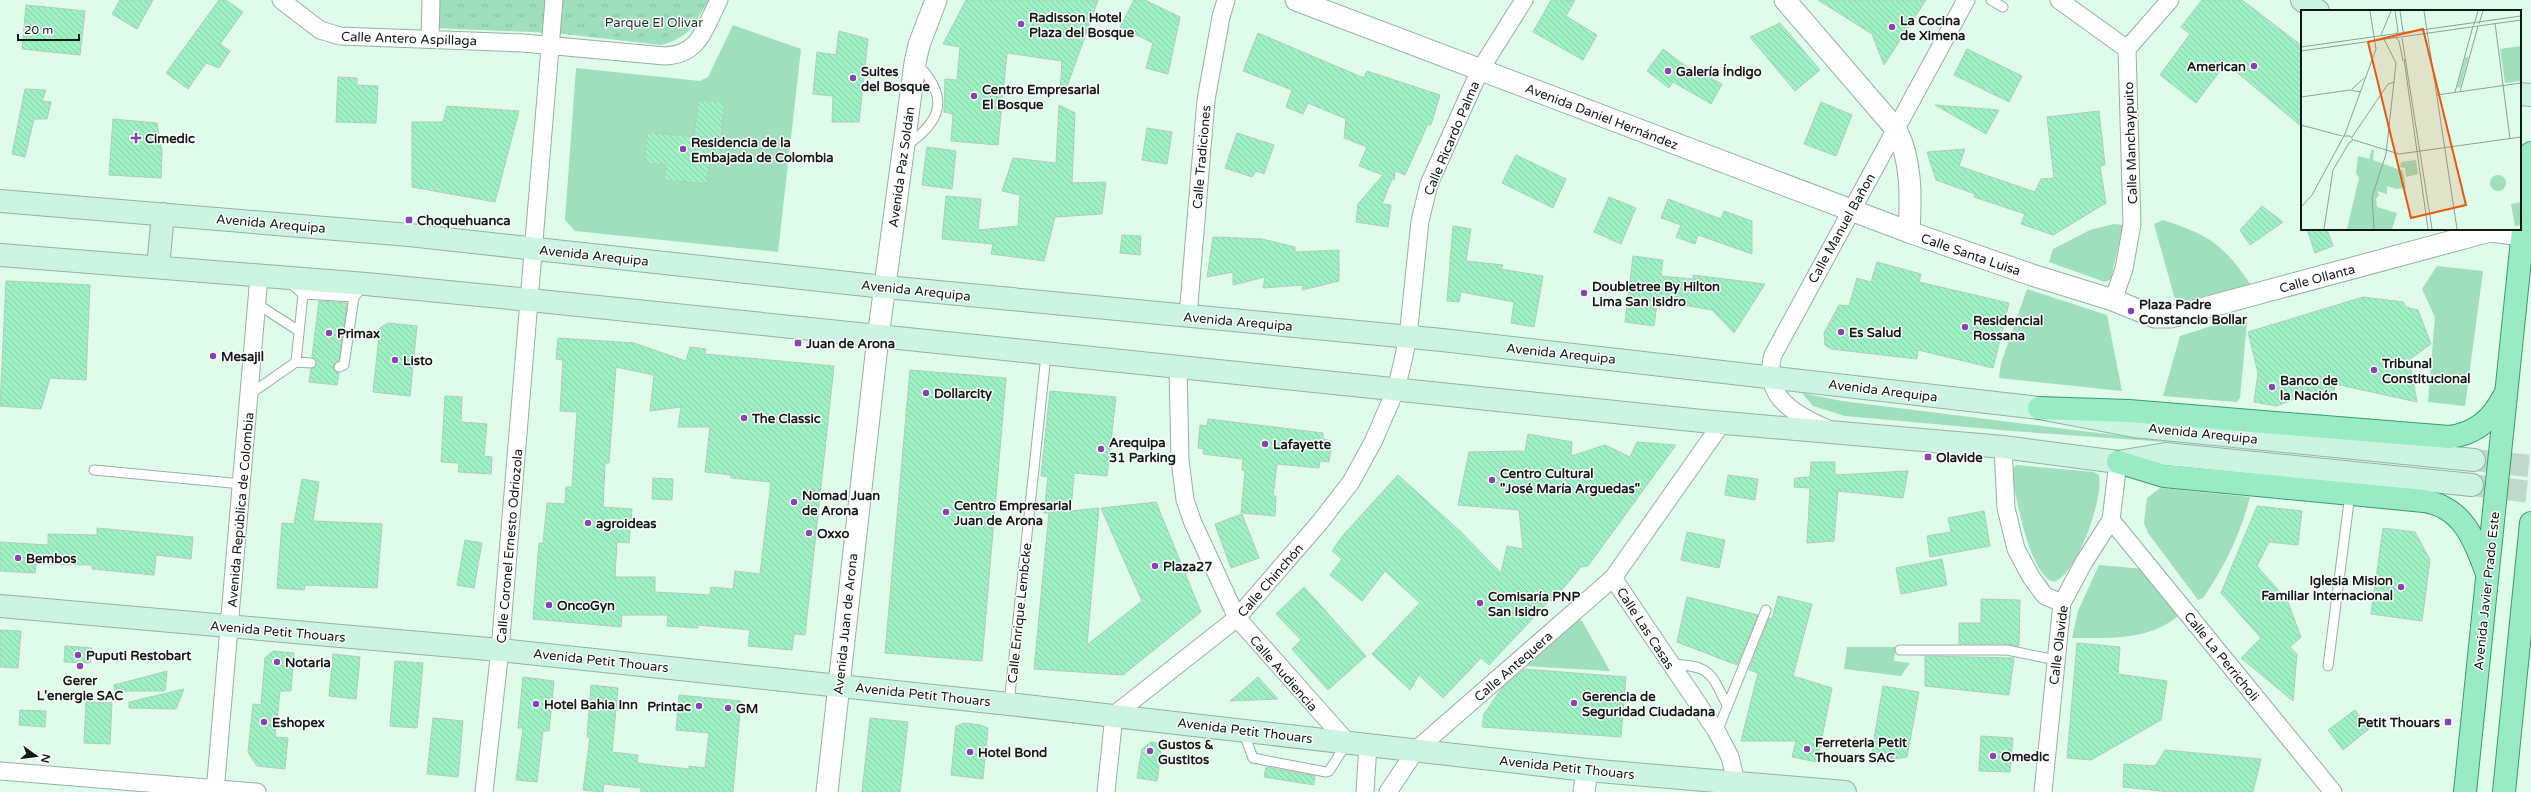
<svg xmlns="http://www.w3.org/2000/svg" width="2531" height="792" font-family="'Varela Round',sans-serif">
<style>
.grass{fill:#a0dfbb}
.park{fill:url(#park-tufts)}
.building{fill:url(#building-back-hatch);stroke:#b1ccbc;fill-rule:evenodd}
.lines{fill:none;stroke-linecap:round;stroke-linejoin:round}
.secondary-tunnel{stroke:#c0d9ca;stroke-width:22;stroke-dasharray:22 11;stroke-linecap:butt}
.service-casing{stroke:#96b0a1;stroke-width:11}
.minor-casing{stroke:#96b0a1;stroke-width:19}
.tertiary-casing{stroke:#96b0a1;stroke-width:23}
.secondary-casing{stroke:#96b0a1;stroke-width:24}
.primary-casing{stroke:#3d996d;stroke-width:24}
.service{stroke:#fff;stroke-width:9}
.minor{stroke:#fff;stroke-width:17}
.tertiary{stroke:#fff;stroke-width:21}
.secondary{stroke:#ccf5e1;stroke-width:22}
.primary{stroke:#99ebc4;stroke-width:22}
.poi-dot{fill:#8742b6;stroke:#fff;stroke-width:1.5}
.labels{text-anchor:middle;stroke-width:3;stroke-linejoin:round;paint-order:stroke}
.poi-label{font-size:13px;font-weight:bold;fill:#111a15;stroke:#fff;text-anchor:start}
.park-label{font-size:13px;fill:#153927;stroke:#fff}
.street-label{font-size:13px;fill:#111a15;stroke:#fff}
.inset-road{fill:none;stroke:#8da195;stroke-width:1}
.view{fill:#e8590c;fill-opacity:0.15;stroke:#e8590c;stroke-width:2}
.inset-edge{fill:none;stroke:#111a15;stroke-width:2}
</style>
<defs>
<pattern id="park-tufts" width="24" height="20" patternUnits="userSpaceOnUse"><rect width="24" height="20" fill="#a0dfbb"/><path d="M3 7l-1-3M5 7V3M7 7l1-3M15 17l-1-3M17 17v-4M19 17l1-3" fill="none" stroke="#89bfa0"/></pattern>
<pattern id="building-back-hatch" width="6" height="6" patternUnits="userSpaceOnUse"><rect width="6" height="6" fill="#9ef1c2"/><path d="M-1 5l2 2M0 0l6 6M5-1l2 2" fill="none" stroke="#87cea6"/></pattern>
</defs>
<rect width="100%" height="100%" fill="#dffbea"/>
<path class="grass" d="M733,25L801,49L778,252L575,231L565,220L576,68L700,81L708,77Z
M2163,220C2209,235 2223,244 2251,285L2180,302L2174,296L2154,224Z
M2114,224L2123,225L2111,279L2105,282L2049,262L2053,249L2090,230Z
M2437,266L2483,271L2465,406L2428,402L2435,317L2422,289Z
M2027,289L2107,315L2122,391L1999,378L2001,363Z
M2243,316L2247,322L2240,398L2237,402L2163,396L2180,336Z
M1802,393L1842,401L2179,443L2012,431L1845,416L1813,406Z
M2016,465L2094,472L2099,475C2104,498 2077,574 2054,582C2029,576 2016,495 2011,472Z
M2160,488L2250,497C2240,535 2225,566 2203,598L2198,600L2148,533L2144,523L2147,498Z
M2099,565L2144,569L2179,615C2150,641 2108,638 2072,638L2078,611Z
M1577,618L1582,621L1610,671L1524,666Z
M1847,647H1896L1894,661L1910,663L1901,676L1844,669Z"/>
<path class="park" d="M436,0H709C693,25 691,37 661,45L555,33L432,28Z"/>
<path class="building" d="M120,0H153L137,29L112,14Z
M219,0H226L243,12L220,44L230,51L219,68L206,63L188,89L166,73Z
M966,0H1098L1064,95L1060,94L1062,61L1007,53L998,145L951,141L953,114L944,112L945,79L957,80L960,47L943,44Z
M1134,0H1145L1180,17L1168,74L1146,68L1153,43L1120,27Z
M1551,0H1575L1566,16L1597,35L1583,60L1533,32Z
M1818,0H1926L1884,65L1872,34Z
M2202,0H2242L2302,46V127L2226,63L2196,103L2160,75L2190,34L2181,27Z
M26,5L85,11L80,55L22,49Z
M1780,23L1820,70L1795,91L1750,37Z
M839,31L868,39L859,122H832L833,96L813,94L817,52L836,55Z
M1258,33L1364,78L1367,71L1440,95L1431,125L1428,124L1405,175L1395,171L1394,180L1392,179L1382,204L1391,205L1388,227L1356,222L1358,204L1383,175L1359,166L1367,147L1344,138L1346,119L1308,103L1303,114L1286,107L1292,90L1243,71Z
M1663,49L1703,79L1705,75L1722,84L1711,104L1673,82L1669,88L1647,71Z
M1967,49L2022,76L2009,102L1954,75Z
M338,77L357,78V85L378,86L376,123L336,122Z
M25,89L46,90L42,101L51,102L47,119H34L25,157L12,154Z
M698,100L725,102L719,162H710L707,184L664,180L666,165L644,163L647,132L694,137Z
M1821,102L1852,115L1836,156L1804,144Z
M1059,105L1075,113L1072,183L1106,182L1102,214L1055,217L1044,261L991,254L993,244L942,239L946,196L981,199L978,230L1018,226L1020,195L1002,191L1013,158L1056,163Z
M1935,105L1999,110L1986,134Z
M447,106L519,111L495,202L412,187V122H443Z
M2099,111L2105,165L2100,166L2106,203L2053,235L2021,224L2025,214L1974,197L1975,194L1936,180L1927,152L1965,149L1959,166L2035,192L2041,179L2054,178L2047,117Z
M113,119L157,123L162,152L161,178L109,175Z
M1147,128L1172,132L1167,164L1142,160Z
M1237,133L1274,145L1264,174L1256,171L1252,177L1225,168Z
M927,147L956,151L952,189L922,185Z
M1516,155L1566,179L1553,208L1502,183Z
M1609,197L1636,208L1621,244L1594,232Z
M1668,199L1721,219L1724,211L1752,221V254L1698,235L1695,244L1676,237L1681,225L1661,218Z
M2262,206L2283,222L2250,245L2240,230Z
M1453,226L1471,229L1466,261L1503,265L1501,269L1543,276L1534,327L1511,323L1514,302L1461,292L1459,302L1447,301Z
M2307,229H2327L2333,246L2315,253Z
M1122,235L1141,236L1140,255L1120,253Z
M1213,237L1262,239L1295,247V252L1339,250V281L1302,290L1303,285L1263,288L1265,277L1233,285V272L1207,277Z
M1633,256L1663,260L1661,276L1693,279V275L1765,284L1734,333L1712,310L1689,306L1657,303L1654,326L1625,322Z
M1877,262L1921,274L1919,282L2009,303L1993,368L1918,350L1917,359L1831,349L1825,345L1824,333L1839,305L1849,306L1857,278L1871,282Z
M6,281L90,285L86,380L50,378L41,409L0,406Z
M2363,297L2403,302L2406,307L2418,310L2431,344L2409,360L2417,402L2335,384L2333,397L2305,390L2291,401L2276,406L2254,402L2258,373L2248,332Z
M319,301L347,303L339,361L333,367L339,373L337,385L309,382L311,369L317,364L312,357Z
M388,323L417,326L410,396L373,392L380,328Z
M558,338L634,343L686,361L690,347L706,349L705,354L834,366L805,635L794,634L792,650L748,646L750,630L698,625V628L667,626L668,615H622L621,627L533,619L539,543H543L547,503L565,504L566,487H572L577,412L560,411L563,360L556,359ZM616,367L654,375L650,411L681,407L678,427H710L705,472L731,475V478L771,482L760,574L735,571L733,589L711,587L710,595L655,592V577H615L617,542L629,543L632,509L603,507L605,463H609Z
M910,370L1006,378L982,661L885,653Z
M1050,391L1116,397L1107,476L1074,473L1071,511L1099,508L1087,645L1142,601L1101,508L1156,502L1201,612L1123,675L1034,669L1049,513H1044L1048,477L1041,476Z
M445,396L462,397L461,422L487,424L484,456L492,457L491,474L458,472L459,463L441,462Z
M1208,419L1323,433V439L1332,441L1329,462L1320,461L1319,468L1277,464L1273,496H1276L1275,516L1241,513L1245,471L1242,470L1243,459L1203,454L1204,449L1198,448L1200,425L1207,426Z
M1528,434L1572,442L1571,456L1605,445L1630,457L1637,442L1676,445L1588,566L1581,567L1552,602L1550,600L1489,665L1481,658L1443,698L1419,675L1410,690L1372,654L1420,603L1385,571L1362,601L1330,575L1342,559L1332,551L1344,534L1398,475L1460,531L1501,573L1507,546L1523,549L1519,510L1458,505L1469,452L1525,451Z
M1811,462H1835V475L1908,471L1903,498L1838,491L1834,541L1807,543L1810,488L1794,487L1795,478L1810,477Z
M1728,475L1758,479L1755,500L1725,495Z
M653,478L673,479L672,500L652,499Z
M302,479L319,482L313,521L382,524L377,588L305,585L304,590L277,588L282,523L294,524Z
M2257,506L2302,511L2298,545L2269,542L2257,566L2287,600L2301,637L2290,647L2297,654L2293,701L2241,658L2261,638L2221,593Z
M1984,511L1990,546L1930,557L1927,536L1951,532L1948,518Z
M1242,514L1259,558L1231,568L1215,524Z
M97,528L193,537L191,559L156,555L154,575L92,569V565L36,564L35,573L0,571V542L48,545V534L97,535Z
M2383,528L2415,532L2430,560L2422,621L2371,614Z
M1687,532L1725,540L1719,568L1681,560Z
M465,540L482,543L474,588L457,585Z
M1942,559L1947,585L1901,594L1896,568Z
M1304,587L1366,656L1328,690L1292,649L1301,640L1276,614Z
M1778,596L1812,604L1793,676L1832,688L1817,762L1792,757L1796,741H1741L1758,673L1749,670L1769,618L1772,619Z
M1687,597L1758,615L1737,665L1677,642Z
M1981,599L2020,600L2019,646L2007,644H1959V623H1981Z
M0,630L21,631L18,668L0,667Z
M2077,643L2120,647L2118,674L2167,681L2161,720L2091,760L2067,758Z
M65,646L92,648L90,663L64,662Z
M273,651L294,653L291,691H280L275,737L288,738L285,769L257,766L248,752L253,704L261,705L265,658Z
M333,654L360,657L356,699L329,696Z
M1925,656L2014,658L2009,695L1925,686Z
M395,661L423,663L417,728L390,726Z
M1524,669L1626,677L1621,737L1482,727L1484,714L1502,688Z
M167,671L165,691H115L114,685Z
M523,677L554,681L549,731H543L537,782L516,780L523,728H518Z
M1258,677L1278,699L1230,701Z
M591,685L618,688L612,752L638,755L637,763L689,769V766L705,768L709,733L676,730L679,695L741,701L733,792H641V788L604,784L603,792L583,790L590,737H587Z
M1883,686L1919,692L1907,757L1870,763Z
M184,689L176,709L129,708V702Z
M86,702L112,703L110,744L84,743Z
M20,710L46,711L45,727L19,725Z
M2355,710L2369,729L2343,750L2328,730Z
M433,718L463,721L458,777L427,774Z
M870,718L908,722L900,792H862Z
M964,723L980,725L988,728L983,779L951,775L956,726Z
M1981,736L2013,738L2010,772L1979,771Z
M1151,742L1162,744L1157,781L1137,778L1142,749Z
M2165,750L2261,759L2253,792H2170L2123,787L2124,764L2155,766Z
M1266,767L1315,776L1314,785L1264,777Z"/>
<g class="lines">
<path class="secondary-tunnel" d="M2474,460L2531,466
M2472,485L2531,492"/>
<defs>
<path id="service" d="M1991,0L2003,7
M905,146C942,122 950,97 917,64
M289,282L303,294L354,297L364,285
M257,304L299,331
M296,362L303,294
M339,367L344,365L354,297
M250,394L296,362L311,363
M94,470L242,484
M1900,650H2007L2056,660
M1670,664C1710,666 1710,671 1727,705
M2328,666L2350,494
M1009,704L1046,355
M1243,731L1253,758L1326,772L1329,771L1347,743
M1717,732L1766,610"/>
<path id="minor" d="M281,0L320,30L340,36L523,43L665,56C701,54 704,28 719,0
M2059,0L2127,49
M430,38L431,0
M2113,300L2124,269L2132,224L2127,49L2170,0
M1188,316L1206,100L1221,17L1226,0
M1178,368L1180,460L1185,500L1193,523L1237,618L1348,743
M1828,429C1795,415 1761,396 1773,355L1966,0
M2003,447L2006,508L2016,549L2031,577L2045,596L2062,603
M2111,520L2333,792
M1613,578L1717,732L1730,757L1736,782
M0,771L257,792
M215,792L259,276
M484,792L500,650L554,0
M1106,792L1114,715L1237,618L1320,522L1351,482L1373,442L1396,389L1402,365L1408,337L1420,221L1429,184L1480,70L1524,0
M1365,792L1368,745
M1388,792L1416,750L1613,578L1722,423
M2043,792L2062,603L2084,562L2111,520L2118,462"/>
<path id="tertiary" d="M1296,0L1909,232L2032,275L2113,300L2155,317H2171L2490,231L2523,235
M1785,0L1896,129C1912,160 1911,198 1909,232
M827,792L878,337L915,63L919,45L936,0
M1584,792L1587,770"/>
<path id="secondary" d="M2302,0L2318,11
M2520,94L2531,95
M0,201L409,235L875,286L1442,340L2039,408L2134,426L2474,460
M0,255L366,284L530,300L1702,421L2003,447L2118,462L2166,454L2472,485
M158,267L163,214
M0,606L500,650L1009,704L1587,770L1845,792"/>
<path id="primary" d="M2039,408L2129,411L2449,437C2476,434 2492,419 2504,396
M2118,462L2164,476L2424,501C2462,507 2474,538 2486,571
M2465,792L2531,153
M2504,792L2531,523"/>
</defs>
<use href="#service" class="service-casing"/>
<use href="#minor" class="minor-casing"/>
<use href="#tertiary" class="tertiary-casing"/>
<use href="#secondary" class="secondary-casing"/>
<use href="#primary" class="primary-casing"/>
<use href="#service" class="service"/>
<use href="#minor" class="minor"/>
<use href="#tertiary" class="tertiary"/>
<use href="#secondary" class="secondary"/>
<use href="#primary" class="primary"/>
</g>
<g class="poi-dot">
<circle cx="1021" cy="24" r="4"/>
<circle cx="1892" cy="27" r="4"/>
<circle cx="2254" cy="66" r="4"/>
<circle cx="1668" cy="71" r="4"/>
<circle cx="853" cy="78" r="4"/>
<circle cx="974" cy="96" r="4"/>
<path d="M134 132h4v4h4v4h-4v4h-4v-4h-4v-4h4z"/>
<circle cx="683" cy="149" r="4"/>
<rect x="405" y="216" width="8" height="8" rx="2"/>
<circle cx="1584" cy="293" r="4"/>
<circle cx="2131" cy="311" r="4"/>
<circle cx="1965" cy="327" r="4"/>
<circle cx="1841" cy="332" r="4"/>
<circle cx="329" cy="333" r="4"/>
<rect x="794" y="339" width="8" height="8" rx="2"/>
<circle cx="213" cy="356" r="4"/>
<circle cx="395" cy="360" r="4"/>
<circle cx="2374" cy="370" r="4"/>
<circle cx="2272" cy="387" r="4"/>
<circle cx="926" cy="393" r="4"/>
<circle cx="744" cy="418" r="4"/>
<circle cx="1265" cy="444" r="4"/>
<circle cx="1101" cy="449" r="4"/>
<rect x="1924" y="453" width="8" height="8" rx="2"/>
<circle cx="1492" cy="480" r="4"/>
<circle cx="794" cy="502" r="4"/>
<circle cx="946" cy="512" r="4"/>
<circle cx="588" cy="523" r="4"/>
<circle cx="809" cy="533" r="4"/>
<circle cx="18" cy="558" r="4"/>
<circle cx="1155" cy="566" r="4"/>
<circle cx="2401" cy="587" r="4"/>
<circle cx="1480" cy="603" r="4"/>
<circle cx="549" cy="605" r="4"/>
<circle cx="78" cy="655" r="4"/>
<circle cx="277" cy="662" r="4"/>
<circle cx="80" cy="666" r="4"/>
<circle cx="1574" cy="703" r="4"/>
<circle cx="536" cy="704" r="4"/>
<circle cx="699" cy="706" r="4"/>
<circle cx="728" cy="708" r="4"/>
<circle cx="264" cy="722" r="4"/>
<rect x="2444" y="718" width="8" height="8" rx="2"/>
<circle cx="1807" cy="749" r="4"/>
<circle cx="1150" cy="751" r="4"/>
<circle cx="970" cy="752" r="4"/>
<circle cx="1993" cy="756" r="4"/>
</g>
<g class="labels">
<g class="poi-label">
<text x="1029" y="22">Radisson Hotel<tspan x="1029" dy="15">Plaza del Bosque</tspan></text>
<text x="1900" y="25">La Cocina<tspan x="1900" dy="15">de Ximena</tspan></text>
<text x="2246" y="71" text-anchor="end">American</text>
<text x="861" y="76">Suites<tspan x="861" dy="15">del Bosque</tspan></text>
<text x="1676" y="76">Galería Índigo</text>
<text x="982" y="94">Centro Empresarial<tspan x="982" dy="15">El Bosque</tspan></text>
<text x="145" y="143">Cimedic</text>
<text x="691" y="147">Residencia de la<tspan x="691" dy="15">Embajada de Colombia</tspan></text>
<text x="417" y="225">Choquehuanca</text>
<text x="1592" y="291">Doubletree By Hilton<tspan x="1592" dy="15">Lima San Isidro</tspan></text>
<text x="2139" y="309">Plaza Padre<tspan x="2139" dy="15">Constancio Bollar</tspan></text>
<text x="1973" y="325">Residencial<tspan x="1973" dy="15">Rossana</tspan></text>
<text x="1849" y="337">Es Salud</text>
<text x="337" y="338">Primax</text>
<text x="806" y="348">Juan de Arona</text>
<text x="221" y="361">Mesajil</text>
<text x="403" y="365">Listo</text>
<text x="2382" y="368">Tribunal<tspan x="2382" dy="15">Constitucional</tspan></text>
<text x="2280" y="385">Banco de<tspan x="2280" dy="15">la Nación</tspan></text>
<text x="934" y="398">Dollarcity</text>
<text x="752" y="423">The Classic</text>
<text x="1109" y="447">Arequipa<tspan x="1109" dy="15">31 Parking</tspan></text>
<text x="1273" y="449">Lafayette</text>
<text x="1936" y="462">Olavide</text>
<text x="1500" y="478">Centro Cultural<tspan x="1500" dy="15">"José María Arguedas"</tspan></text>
<text x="802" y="500">Nomad Juan<tspan x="802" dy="15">de Arona</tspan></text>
<text x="954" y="510">Centro Empresarial<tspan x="954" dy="15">Juan de Arona</tspan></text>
<text x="596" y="528">agroideas</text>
<text x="817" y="538">Oxxo</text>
<text x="26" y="563">Bembos</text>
<text x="1163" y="571">Plaza27</text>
<text x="2393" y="585" text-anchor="end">Iglesia Mision<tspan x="2393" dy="15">Familiar Internacional</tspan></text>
<text x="1488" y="601">Comisaría PNP<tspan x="1488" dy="15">San Isidro</tspan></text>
<text x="557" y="610">OncoGyn</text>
<text x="86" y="660">Puputi Restobart</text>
<text x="285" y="667">Notaria</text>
<text x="80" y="685" text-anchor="middle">Gerer<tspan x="80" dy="15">L'energie SAC</tspan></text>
<text x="1582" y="701">Gerencia de<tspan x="1582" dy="15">Seguridad Ciudadana</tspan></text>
<text x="544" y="709">Hotel Bahia Inn</text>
<text x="691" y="711" text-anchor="end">Printac</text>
<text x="736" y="713">GM</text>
<text x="272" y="727">Eshopex</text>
<text x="2440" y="727" text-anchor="end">Petit Thouars</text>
<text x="1815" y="747">Ferreteria Petit<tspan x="1815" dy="15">Thouars SAC</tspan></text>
<text x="1158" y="749">Gustos &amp;<tspan x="1158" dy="15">Gustitos</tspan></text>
<text x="978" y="757">Hotel Bond</text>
<text x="2001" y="761">Omedic</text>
</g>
<g class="park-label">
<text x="654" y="27">Parque El Olivar</text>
</g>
<g class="street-label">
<text transform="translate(409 38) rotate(2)" y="5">Calle Antero Aspillaga</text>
<text transform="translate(1602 116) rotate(21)" y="5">Avenida Daniel Hernández</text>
<text transform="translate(1451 138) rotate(-67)" y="5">Calle Ricardo Palma</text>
<text transform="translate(2130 143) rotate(-92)" y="5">Calle Manchaypuito</text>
<text transform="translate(1201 157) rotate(-85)" y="5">Calle Tradiciones</text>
<text transform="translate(901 167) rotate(-82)" y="5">Avenida Paz Soldán</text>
<text transform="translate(271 223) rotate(5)" y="5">Avenida Arequipa</text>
<text transform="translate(1841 228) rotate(-61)" y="5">Calle Manuel Bañon</text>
<text transform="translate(1971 254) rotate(19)" y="5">Calle Santa Luisa</text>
<text transform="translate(594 255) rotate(6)" y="5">Avenida Arequipa</text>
<text transform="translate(2317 278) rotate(-15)" y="5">Calle Ollanta</text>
<text transform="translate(916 290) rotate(6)" y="5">Avenida Arequipa</text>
<text transform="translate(1238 321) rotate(5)" y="5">Avenida Arequipa</text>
<text transform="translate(1561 353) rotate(6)" y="5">Avenida Arequipa</text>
<text transform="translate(1883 390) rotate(7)" y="5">Avenida Arequipa</text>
<text transform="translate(2203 433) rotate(6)" y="5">Avenida Arequipa</text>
<text transform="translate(240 510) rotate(-85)" y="5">Avenida República de Colombia</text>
<text transform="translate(509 546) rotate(-85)" y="5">Calle Coronel Ernesto Odriozola</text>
<text transform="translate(1270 580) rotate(-49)" y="5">Calle Chinchón</text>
<text transform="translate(2486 591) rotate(-84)" y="5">Avenida Javier Prado Este</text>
<text transform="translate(1019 613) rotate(-84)" y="5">Calle Enrique Lembcke</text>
<text transform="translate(845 624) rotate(-84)" y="5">Avenida Juan de Arona</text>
<text transform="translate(1646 628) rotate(57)" y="5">Calle Las Casas</text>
<text transform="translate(278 631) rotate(5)" y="5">Avenida Petit Thouars</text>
<text transform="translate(2058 645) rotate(-83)" y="5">Calle Olavide</text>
<text transform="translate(2222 656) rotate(51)" y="5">Calle La Perricholi</text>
<text transform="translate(601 660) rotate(6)" y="5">Avenida Petit Thouars</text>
<text transform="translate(1513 666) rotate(-41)" y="5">Calle Antequera</text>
<text transform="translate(1284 673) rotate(49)" y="5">Calle Audiencia</text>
<text transform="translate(923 694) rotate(6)" y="5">Avenida Petit Thouars</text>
<text transform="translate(1245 730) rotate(7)" y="5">Avenida Petit Thouars</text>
<text transform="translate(1567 767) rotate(6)" y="5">Avenida Petit Thouars</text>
</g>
</g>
<g transform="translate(2301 10)">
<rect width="220" height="220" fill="#dffbea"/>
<path d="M115,150L117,164L105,167L104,158L99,157L100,152ZM220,192V215L214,216L210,194Z" fill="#a0dfbb"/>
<path d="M220,36V71L204,73L199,39ZM168,46L159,78L156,77L164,48ZM71,139L73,140L72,150L102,161L105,178L95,179L86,176V184L76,181L78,185L75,189L76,197L96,203L91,219H46L58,168L55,163L57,146L68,149ZM189 173a8 8 0 1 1 16 0a8 8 0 1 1-16 0Z" fill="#a0dfbb"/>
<path class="inset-road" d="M94,1L97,21L95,24M99,1L102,21L105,23M123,1L156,219M194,13L209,129M178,14L182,1M173,15L177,1M80,25L90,1M94,27L98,31L102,51M101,28L131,219M0,37L220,6M0,41L220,10M103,49L127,219M51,79L63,68M154,82L172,16M159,82L177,16M136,85L220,73M0,87L49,80L59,82M0,115L41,126M51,127L87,74L94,72M53,130L98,144L220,127M0,197L11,185L44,124L75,39L69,1M23,219L32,160L48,133L52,130L49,126H42M73,219L71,187L85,144L95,53L83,29"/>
<path class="view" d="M122,19L165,195L110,208L67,32Z"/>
<rect width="220" height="220" class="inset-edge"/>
</g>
<g transform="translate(36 756) rotate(104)" stroke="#ffffff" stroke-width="3" paint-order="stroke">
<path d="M0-3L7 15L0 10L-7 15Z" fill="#111a15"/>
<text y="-6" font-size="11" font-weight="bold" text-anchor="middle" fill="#111a15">N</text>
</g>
<path d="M18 34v6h61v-6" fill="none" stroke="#111a15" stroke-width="2"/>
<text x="24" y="34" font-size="12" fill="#111a15" stroke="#ffffff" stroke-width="3" paint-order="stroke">20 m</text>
</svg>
